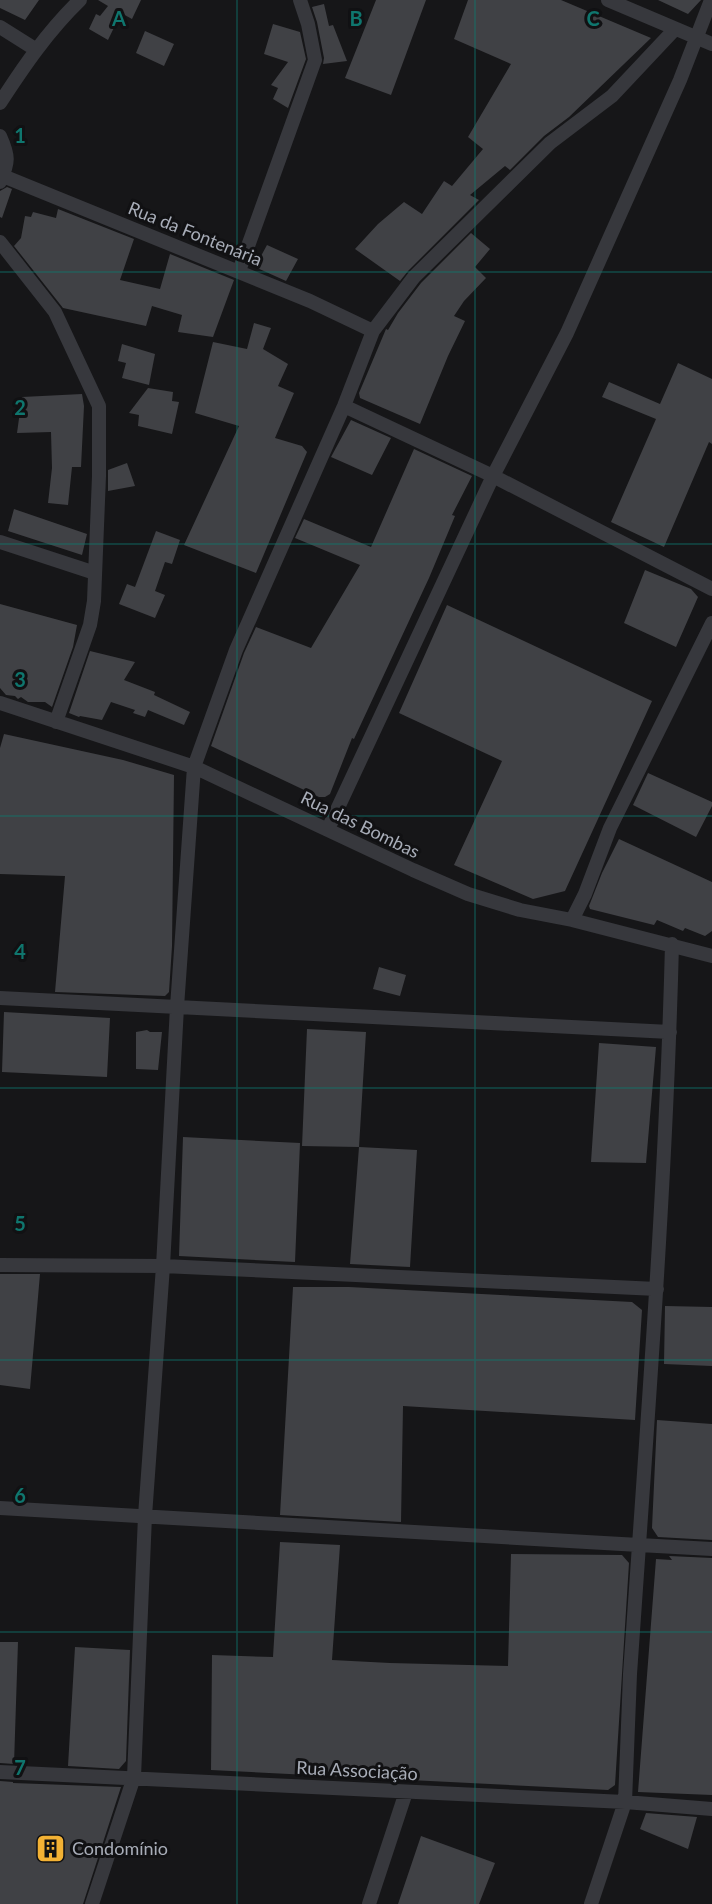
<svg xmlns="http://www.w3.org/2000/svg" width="712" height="1904" font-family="Lato,sans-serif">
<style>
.building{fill:#404145}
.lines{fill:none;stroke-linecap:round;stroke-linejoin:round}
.minor{stroke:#37383d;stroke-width:14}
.grid{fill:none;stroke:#0f766e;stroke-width:1.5;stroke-opacity:0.55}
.labels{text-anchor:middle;stroke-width:6;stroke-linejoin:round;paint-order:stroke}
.street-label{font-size:18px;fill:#a8adb8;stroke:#111113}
.poi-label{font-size:18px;fill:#a8adb8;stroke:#111113;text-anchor:start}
.grid-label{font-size:20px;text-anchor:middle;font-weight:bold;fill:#0f766e;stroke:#111113;stroke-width:6;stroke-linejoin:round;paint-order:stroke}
</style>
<rect width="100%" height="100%" fill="#161618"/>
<path class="building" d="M0,0H39L25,20L0,8Z
M98,0H141L132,19L121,13L108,40L89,29L96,14L100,16L108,6Z
M376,0H426L391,95L345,78Z
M468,0H561L651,38L569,117L544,136L510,170L505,166L470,195L479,200L408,271L400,281L355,249L378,224L404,202L422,214L444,181L452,186L483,149L468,137L511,64L454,39Z
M658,0H701L688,14Z
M324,4L329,26L333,25L347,61L323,64L324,58L317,22L312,7Z
M273,24L300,32L306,59L288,108L273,99L278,88L271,85L288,62L264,54Z
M145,31L174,44L164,66L136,53Z
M7,187L12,189L2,218L0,217V191Z
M58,209L134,239L120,280L160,289L170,254L234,280L213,337L178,332L182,315L152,306L146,326L63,308L14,246L21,238L25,216L31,217L33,212L56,218Z
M471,233L490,249L475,267L486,278L464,301L454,316L465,321L448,356L420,424L360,398L359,393L386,329L388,330L398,313L421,283Z
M267,245L298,259L286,281L255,267Z
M254,323L271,328L263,349L288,364L278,386L294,393L275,438L302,446L307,452L256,573L184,545L239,426L195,413L213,342L247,349Z
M122,344L155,354L149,385L122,378L126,363L118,361Z
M678,363L712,379V444L709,442L664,547L611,522L656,419L602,397L609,382L660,404Z
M148,388L173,392L172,401L179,402L172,434L138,426L139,415L129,413Z
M82,394L84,406L81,467H72L68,505L48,503L52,468L51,432L17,433L22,397Z
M351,420L391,438L372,475L331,457Z
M414,449L472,476L452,515L455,516L429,578L354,739L352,738L330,794L325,797H319L211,746L244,653L256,627L311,648L360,565L295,538L304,519L371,547Z
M127,463L135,486L108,491V470Z
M14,509L87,534L82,555L8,531Z
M156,531L180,540L172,564L165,562L155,591L165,595L155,618L119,604L127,584L135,587Z
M645,570L691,589L698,597L676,647L624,623Z
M0,604L77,625L73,647L52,707L45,702H28L21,697L18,699L15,696L6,695L0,688Z
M447,605L652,701L565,891L533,899L454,865L502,761L399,713Z
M90,651L135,662L124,680L155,692L154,695L190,712L184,725L148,710L145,717L133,713L135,710L111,702L102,720L80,716L79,717L69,713Z
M4,734L123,760L174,775L172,946L169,992L165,996L55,992L65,876L0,874V748Z
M648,773L712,802V806L696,837L633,805Z
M619,839L712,882V931L705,936L685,928L683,931L657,920L654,925L590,909L589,906L602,873Z
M379,967L406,975L400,996L373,989Z
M4,1012L110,1018L107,1077L2,1072Z
M307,1029L366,1032L359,1147L302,1146Z
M147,1030L150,1032H162L158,1070L136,1069V1032Z
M599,1043L656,1047L646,1163L591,1162Z
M183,1137L300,1143L295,1262L179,1256Z
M359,1147L417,1150L410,1267L350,1264Z
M0,1274H40L30,1389L0,1385Z
M293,1287H349L632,1302L642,1310L635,1420L403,1406L401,1522L280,1515Z
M665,1306L712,1307V1366L664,1364Z
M657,1420L712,1424V1540L658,1537L652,1528Z
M280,1542L340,1545L332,1660L390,1663L508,1666L511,1554L622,1555L629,1563L615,1785L608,1790L211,1770L212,1655L273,1657Z
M669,1556L712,1558V1795L638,1792L656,1559L672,1560Z
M0,1642H18L14,1764L0,1763Z
M75,1647L130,1650L126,1761L119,1769L68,1766Z
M0,1781L13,1782V1783L121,1787L83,1904H0Z
M646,1813L697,1817L688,1849L640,1829Z
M421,1836L495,1863L479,1904H398Z"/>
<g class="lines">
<path class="minor" d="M608,0L712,44
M0,27L35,49
M0,103C24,66 48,31 80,0
M0,136C9,156 9,162 0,182
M3,176L310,301L373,331
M0,242L55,312L99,406V476L94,601L90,625L56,722
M239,271L315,60L308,24L300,0
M344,406L493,476L712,589
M0,542L95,573
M0,703L194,767L413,870L468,894L520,910L572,920L712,956
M328,829L493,476L567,333L680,80L711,0
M572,920L585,894L610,828L712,623
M0,998L670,1032
M0,1265L163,1266L657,1289
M0,1508L639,1545C653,1345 667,1145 672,944
M0,1772L625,1802L712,1809
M92,1904L134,1777L145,1516L163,1266L177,1007L194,767L236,650L344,406L373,331L414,277L550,143L612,96L675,29
M369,1904L406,1792
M591,1904L625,1802L630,1674L639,1545L712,1549"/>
</g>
<path class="grid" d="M237,0V1904M475,0V1904M0,272H712M0,544H712M0,816H712M0,1088H712M0,1360H712M0,1632H712"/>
<defs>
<symbol id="building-square" viewBox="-11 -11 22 22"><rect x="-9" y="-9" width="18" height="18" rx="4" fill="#f2b134" stroke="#111113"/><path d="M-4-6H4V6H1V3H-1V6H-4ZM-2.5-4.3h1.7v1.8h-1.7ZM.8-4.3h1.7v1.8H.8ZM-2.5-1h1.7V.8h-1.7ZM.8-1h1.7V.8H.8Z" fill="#111"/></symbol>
</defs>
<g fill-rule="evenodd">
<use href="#building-square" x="34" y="1832" width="33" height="33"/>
</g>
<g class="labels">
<g class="street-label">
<text transform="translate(195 234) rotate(22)" y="6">Rua da Fontenária</text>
<text transform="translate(360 825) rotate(26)" y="6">Rua das Bombas</text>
<text transform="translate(357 1771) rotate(3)" y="6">Rua Associação</text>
</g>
<g class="poi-label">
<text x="72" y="1855">Condomínio</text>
</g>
</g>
<g class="grid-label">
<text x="119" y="26">A</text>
<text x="356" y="26">B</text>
<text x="593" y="26">C</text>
<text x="20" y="143">1</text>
<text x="20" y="415">2</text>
<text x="20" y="687">3</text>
<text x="20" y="959">4</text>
<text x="20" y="1231">5</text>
<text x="20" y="1503">6</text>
<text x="20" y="1775">7</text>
</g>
</svg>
